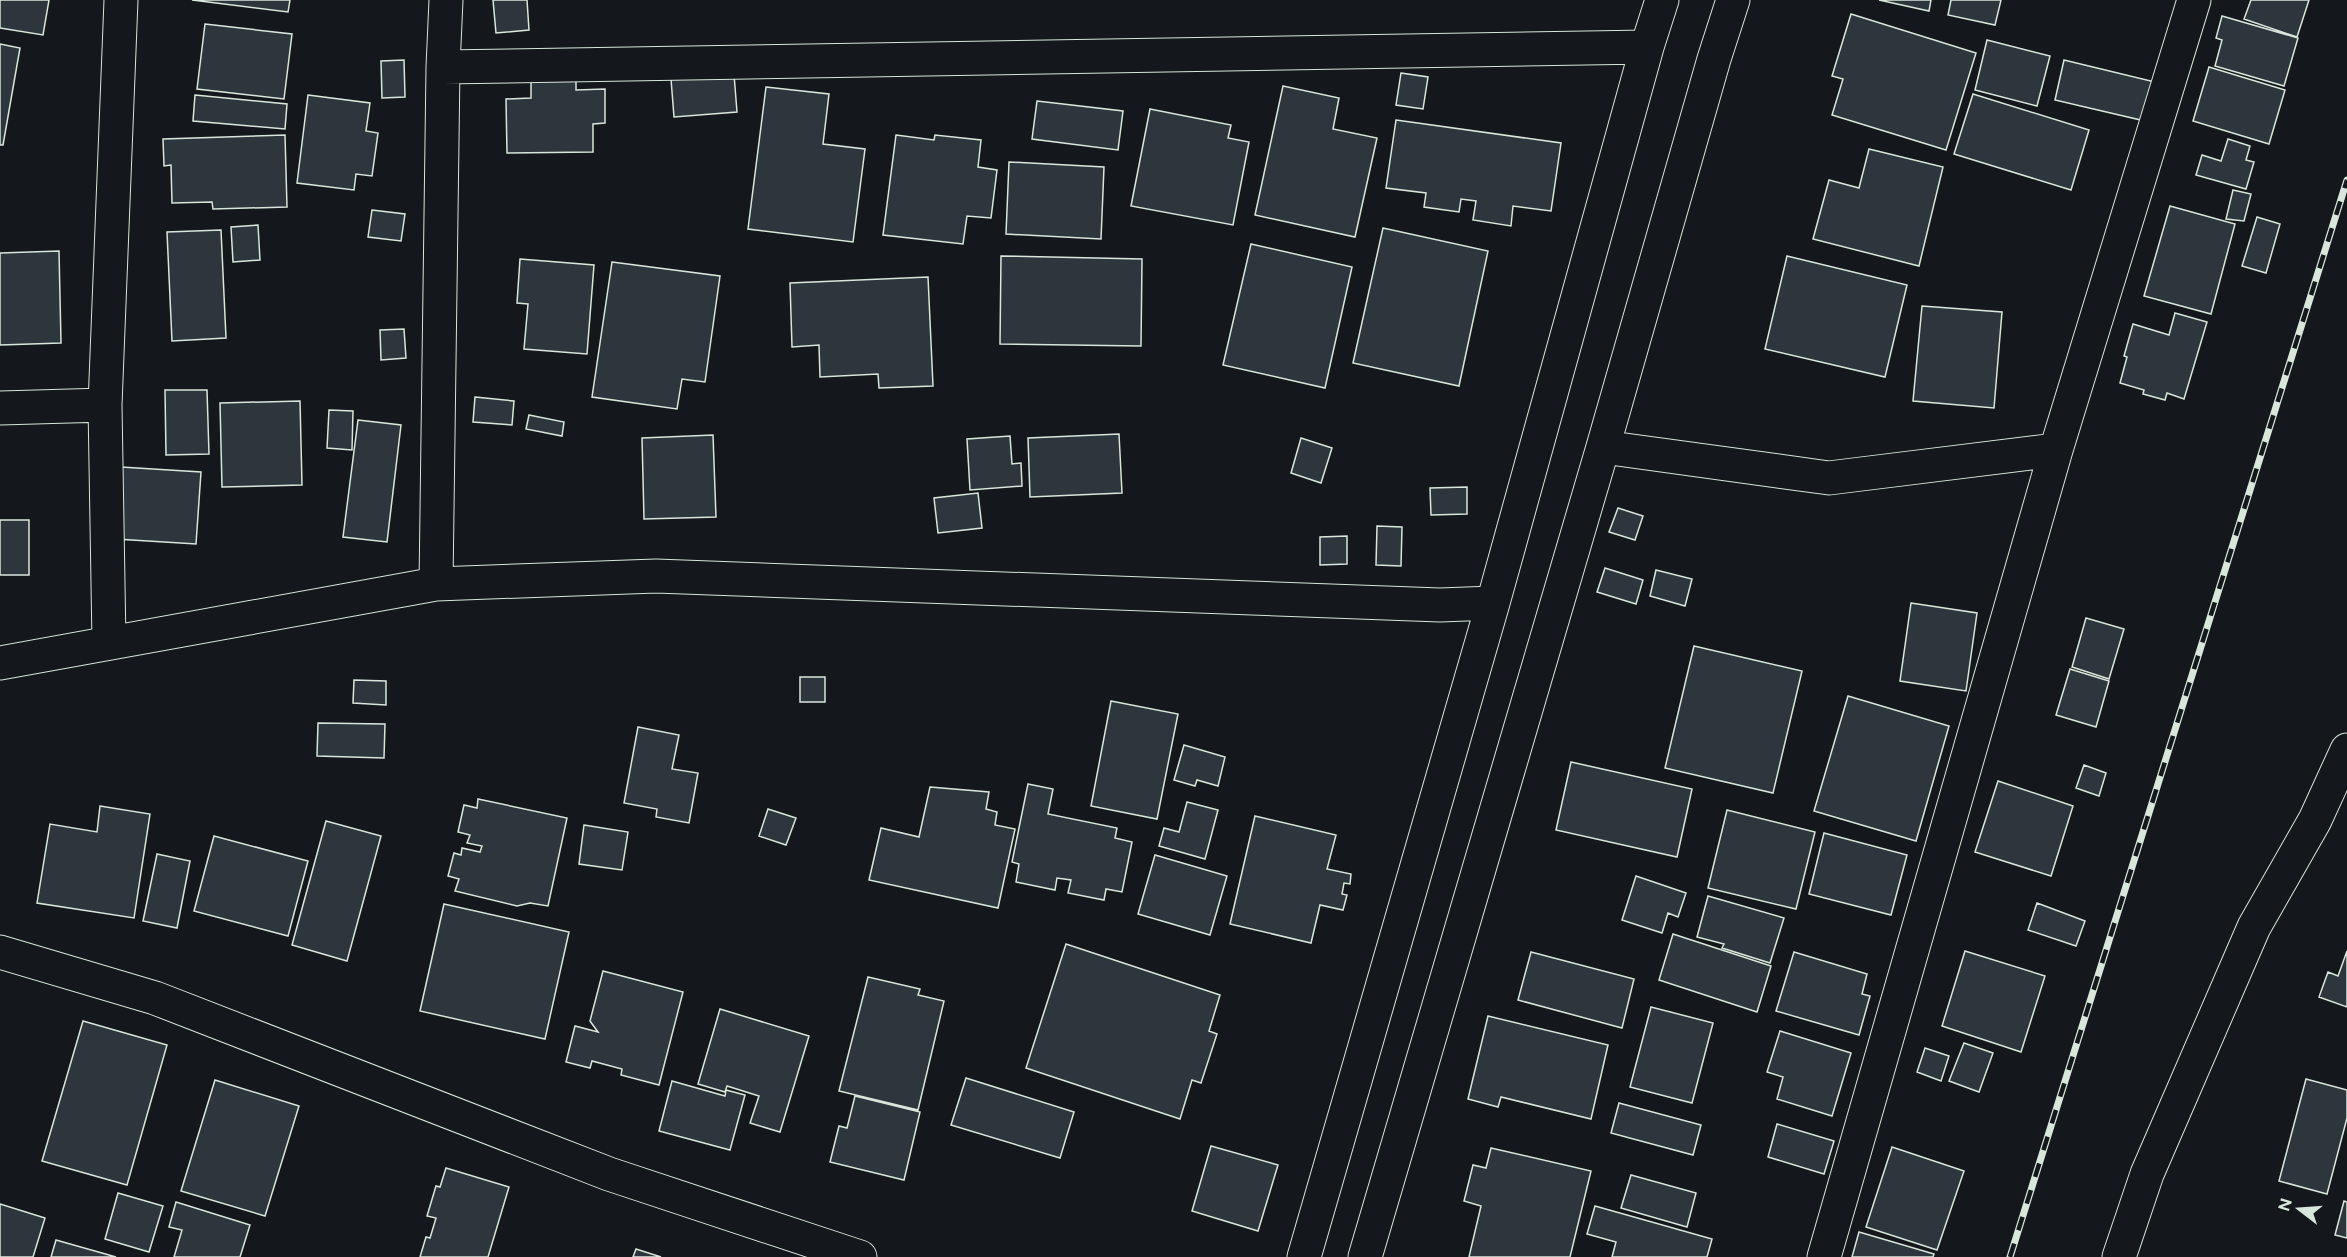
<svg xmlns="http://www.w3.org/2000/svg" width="2347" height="1257" font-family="Figtree,sans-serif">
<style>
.building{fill:#2c363c;stroke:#d8e6dc;stroke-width:1.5}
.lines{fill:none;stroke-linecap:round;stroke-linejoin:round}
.minor-casing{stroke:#d8e6dc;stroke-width:35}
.minor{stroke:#14181c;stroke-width:33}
.rail-casing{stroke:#d8e6dc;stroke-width:7}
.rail{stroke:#14181c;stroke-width:4.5;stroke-dasharray:14;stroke-linecap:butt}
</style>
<rect width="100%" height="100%" fill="#14181c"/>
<path class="building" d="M0,0H49L43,35L0,28Z
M192,0H290L288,12Z
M493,0H527L529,30L496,33Z
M1879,0H1931L1929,11Z
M1951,0H2001L1995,25L1948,15Z
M2251,0H2309L2297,37L2244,19Z
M1851,14L1976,53L1946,150L1832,115L1843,79L1832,76Z
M2222,16L2298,38L2284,86L2215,66L2222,40L2216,38Z
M205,24L292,34L284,99L197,89Z
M1987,40L2050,56L2037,106L1975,90Z
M0,44L20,48L3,145H0Z
M404,60L405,97L382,98L381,61Z
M2064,60L2155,82L2145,121L2055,100Z
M2209,67L2285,90L2269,144L2193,121Z
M1401,73L1428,77L1423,109L1396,105Z
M734,74L737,112L674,117L671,79Z
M576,80V90L605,89V123L593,124V152L507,153L506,99L531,98V81Z
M1283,86L1339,98L1333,129L1377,138L1355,237L1255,215Z
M766,87L829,94L823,144L865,149L853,242L748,229Z
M1973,94L2089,130L2071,190L1954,154Z
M195,95L287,104L285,129L193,121Z
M308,95L370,103L366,131L378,133L372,176L356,174L354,190L297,183Z
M1037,101L1123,111L1118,150L1032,139Z
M1150,109L1231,125L1228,138L1249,142L1233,225L1131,206Z
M1396,120L1561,143L1551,211L1513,206L1511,226L1473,220L1476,201L1461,199L1459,212L1424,207L1426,193L1386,188Z
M285,135L287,207L213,209L212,202L172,203L171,165L164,166L163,139Z
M896,135L934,140L935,135L981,140L978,167L997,170L991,218L967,216L963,244L883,235Z
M2228,139L2250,146L2246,160L2254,162L2246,189L2196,175L2202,155L2221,161Z
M1869,149L1943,167L1919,266L1813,239L1829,180L1859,188Z
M1009,162L1104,167L1101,239L1006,234Z
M2233,190L2251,194L2244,221L2226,219Z
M2170,206L2235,224L2211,314L2144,296Z
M372,210L405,214L401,241L368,237Z
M2257,217L2280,224L2266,273L2242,266Z
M258,225L260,260L233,262L231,227Z
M1383,228L1488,251L1459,386L1353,363Z
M221,230L226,338L172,341L167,232Z
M1251,244L1352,267L1325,388L1223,365Z
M59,251L61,343L0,345V253Z
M1001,256L1142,259L1141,346L1000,344Z
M1787,256L1907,285L1885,377L1765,349Z
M520,259L594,265L587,354L524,349L528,304L517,303Z
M612,262L720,276L705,382L682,379L677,409L592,397Z
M928,277L933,386L879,388L878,374L820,377L819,345L792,347L790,283Z
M1922,306L2002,312L1994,408L1913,401Z
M2175,313L2207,322L2184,399L2167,393L2165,400L2143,394L2144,390L2120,383L2127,357L2124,356L2133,324L2169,335Z
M404,329L406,358L381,360L380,330Z
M165,390H207L209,454L166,455Z
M475,397L514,401L512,425L473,422Z
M300,401L302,485L222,487L220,403Z
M329,410L353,411L352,450L327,448Z
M529,415L564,422L562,436L526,429Z
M358,420L401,425L387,542L343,537Z
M1119,434L1122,493L1030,497L1028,438Z
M713,435L716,517L644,519L642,438Z
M1010,436L1012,464L1021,463L1022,486L970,490L967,439Z
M1301,438L1332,448L1321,483L1291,473Z
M121,467L201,472L196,544L116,539Z
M1467,487V514L1431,515L1430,488Z
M978,493L982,528L938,533L934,498Z
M1618,508L1643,516L1635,540L1609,532Z
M0,520H29V575H0Z
M1377,526L1402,527L1401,566L1376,565Z
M1347,536V564L1320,565V537Z
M1605,568L1643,580L1636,604L1597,592Z
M1656,570L1692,579L1685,606L1650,596Z
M1911,603L1977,613L1966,691L1900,681Z
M2086,618L2124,629L2109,679L2072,667Z
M1694,646L1802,671L1773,793L1665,768Z
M2070,669L2109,681L2096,727L2056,715Z
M800,677H825V702H800Z
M354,680L386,681V705L353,703Z
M1848,696L1949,726L1916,841L1814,811Z
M1111,701L1178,714L1157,819L1091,806Z
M318,723L385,724L384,758L317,756Z
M638,727L679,735L672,769L698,773L689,823L656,817L657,809L624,803Z
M1184,745L1225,757L1218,786L1197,780L1195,786L1174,780Z
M1571,762L1692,789L1677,857L1556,830Z
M2084,765L2106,773L2099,796L2076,788Z
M1998,781L2073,806L2051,876L1975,852Z
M1028,784L1053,789L1048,814L1117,828L1115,838L1132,842L1122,892L1106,889L1104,900L1068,893L1071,880L1057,878L1055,890L1016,882L1019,864L1012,862Z
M930,787L989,792L986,809L997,812L995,825L1015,829L998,908L869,880L881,828L919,837Z
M478,799L567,818L548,906L530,903L517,906L455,891L459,879L448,876L454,853L461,855L462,848L480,852L482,846L467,843L470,835L458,832L464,805L477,808Z
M1187,802L1218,810L1205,859L1159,846L1164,828L1179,832Z
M100,806L150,814L134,918L37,903L50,824L97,832Z
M768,809L796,818L786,845L759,836Z
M1727,810L1815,832L1796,909L1708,888Z
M1255,816L1336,835L1327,869L1351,874L1350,884L1344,883L1342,894L1347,895L1343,910L1320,905L1311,943L1230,924Z
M326,821L381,836L347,961L292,945Z
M584,825L628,832L622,870L579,864Z
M1824,833L1907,855L1891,915L1809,894Z
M214,836L308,861L288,936L194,911Z
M157,854L190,861L177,928L143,921Z
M1155,855L1227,876L1210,935L1138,914Z
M1636,876L1686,893L1678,917L1668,913L1662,933L1622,920Z
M1708,896L1784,918L1770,963L1722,948L1724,944L1697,937Z
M2037,903L2085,921L2076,946L2028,930Z
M444,904L569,932L545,1039L420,1011Z
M1673,934L1771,966L1757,1012L1659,980Z
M1066,944L1220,995L1209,1031L1217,1034L1201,1083L1192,1080L1180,1119L1026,1068Z
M1965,951L2045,976L2021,1052L1942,1026Z
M2347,951V1007L2319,997L2328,972L2338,976Z
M1531,952L1634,979L1622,1028L1518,1000Z
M1794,952L1867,974L1862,994L1870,996L1859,1035L1776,1011Z
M603,971L683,992L659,1085L621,1075L622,1069L592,1061L590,1068L566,1062L575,1026L598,1032L590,1021Z
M868,977L920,989L918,995L944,1001L918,1110L839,1091Z
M1651,1007L1713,1023L1692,1103L1630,1087Z
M720,1009L809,1036L780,1132L750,1123L759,1096L727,1086L725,1092L698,1084Z
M1488,1016L1608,1045L1591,1119L1501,1097L1498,1107L1468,1099Z
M83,1021L167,1045L127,1185L42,1161Z
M1780,1031L1851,1053L1832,1116L1777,1099L1783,1077L1767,1072Z
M1964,1043L1993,1053L1979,1092L1949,1081Z
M1925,1048L1949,1056L1941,1081L1917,1072Z
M966,1078L1074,1112L1060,1158L951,1125Z
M2306,1079L2347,1090V1118L2327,1194L2279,1181Z
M215,1080L299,1106L265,1216L181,1191Z
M672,1081L725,1096L726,1090L745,1095L730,1150L659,1131Z
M855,1096L920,1112L904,1180L830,1162L839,1126L847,1128Z
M1619,1103L1701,1125L1693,1155L1611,1133Z
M1777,1124L1834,1141L1824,1174L1768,1157Z
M1211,1146L1278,1165L1258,1231L1192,1211Z
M1892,1147L1964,1171L1937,1250L1866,1227Z
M1491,1148L1591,1171L1570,1257H1469L1481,1206L1464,1201L1473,1165L1486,1168Z
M446,1168L509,1187L488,1257H420L426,1237L430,1238L436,1218L427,1216L436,1186L440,1187Z
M1631,1175L1696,1193L1687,1227L1621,1208Z
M118,1193L163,1206L149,1252L105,1239Z
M2344,1201L2347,1202V1238L2335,1235Z
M176,1202L250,1225L240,1257H174L182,1230L169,1227Z
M0,1204L45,1218L33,1257H0Z
M1595,1206L1712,1239L1707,1257H1612L1616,1242L1587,1234Z
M1859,1232L1934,1254L1933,1257H1852Z
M56,1240L116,1257H51Z
M636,1249L661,1257H633Z"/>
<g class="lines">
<defs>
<path id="minor" d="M443,67L1647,47
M0,408L105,405
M1603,447L1829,478L2056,450
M436,584L443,67L446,0
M109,643L105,405L121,0
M0,663L436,584L656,576L1440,605L1493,603
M0,952L155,998L609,1174L860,1257
M1304,1257L1493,603L1647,47L1662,0
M1365,1257L1603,447L1714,59L1733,0
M1824,1257L2056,450L2194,0
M2119,1257L2147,1174L2254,927L2315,820L2347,750"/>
</defs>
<use href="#minor" class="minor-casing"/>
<use href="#minor" class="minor"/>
<defs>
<path id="rail" d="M2010,1257L2347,180"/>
</defs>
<use href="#rail" class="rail-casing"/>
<use href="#rail" class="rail"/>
</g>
<g transform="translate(2299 1209) rotate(287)" stroke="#14181c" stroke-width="4.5" paint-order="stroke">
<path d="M0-4.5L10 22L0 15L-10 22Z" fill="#d8e6dc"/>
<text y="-9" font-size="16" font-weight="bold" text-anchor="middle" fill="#d8e6dc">N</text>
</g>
</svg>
